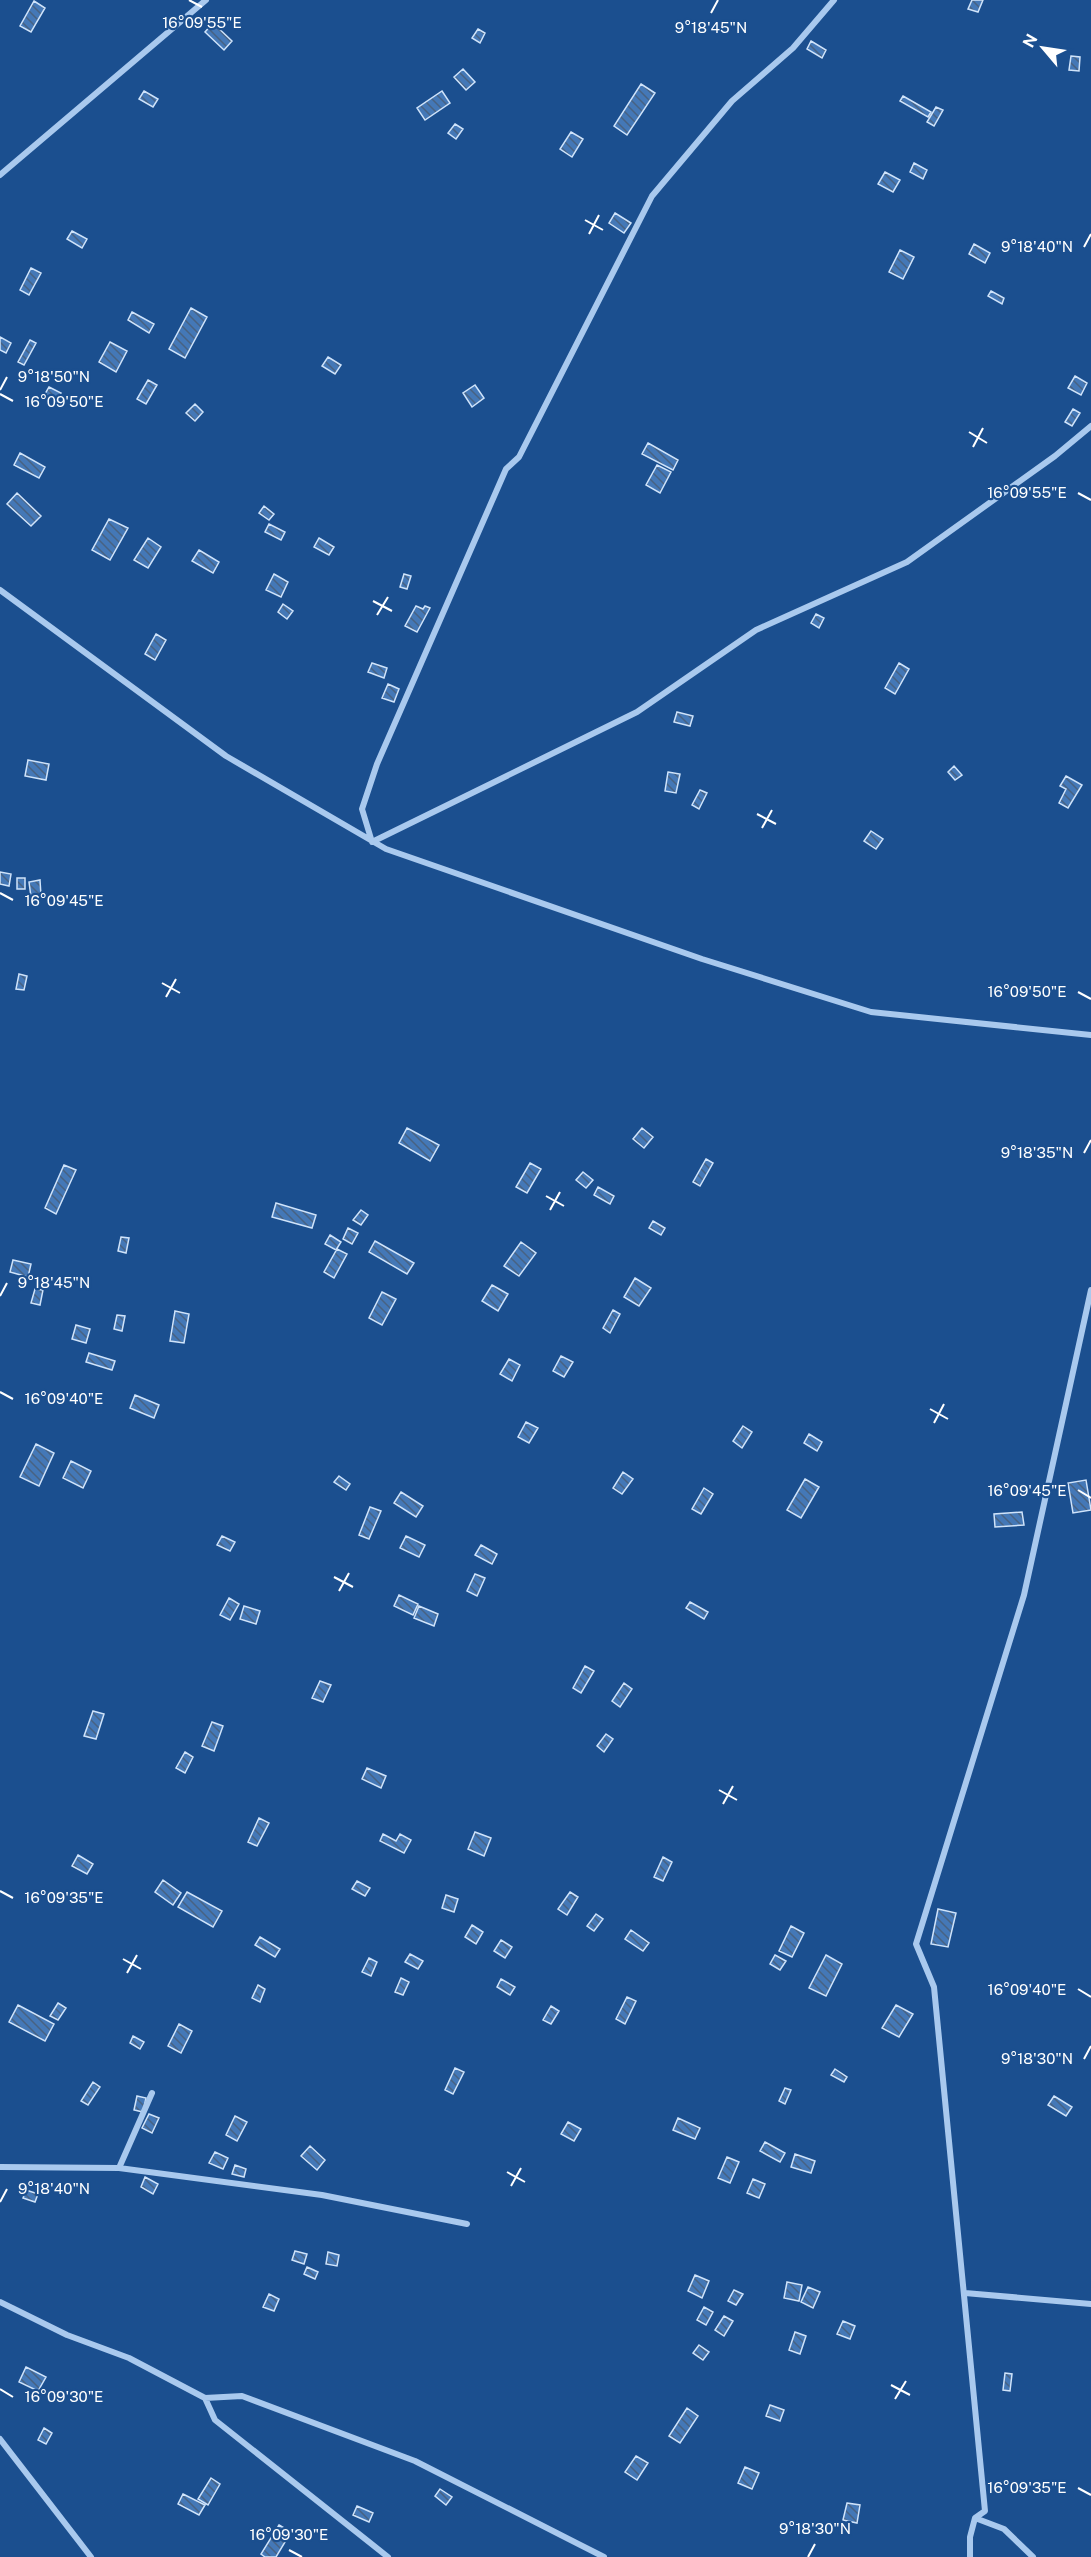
<svg xmlns="http://www.w3.org/2000/svg" width="1091" height="2557" font-family="'Public Sans',sans-serif">
<style>
.building{fill:url(#building-back-hatch);stroke:#cfe3fa;stroke-width:1.5}
.lines{fill:none;stroke-linecap:round;stroke-linejoin:round}
.minor{stroke:#a9c9ee;stroke-width:6}
.ticks{fill:none;stroke:#fff;stroke-width:2}
.ticks-label{font-size:15px;text-anchor:middle;fill:#fff;stroke:#1b4f8f;stroke-width:4.5;stroke-linejoin:round;paint-order:stroke}
</style>
<defs>
<pattern id="building-back-hatch" width="6" height="6" patternUnits="userSpaceOnUse" patternTransform="scale(1.5)"><rect width="6" height="6" fill="#4478b7"/><path d="M-1 5l2 2M0 0l6 6M5-1l2 2" fill="none" stroke="#486282"/></pattern>
</defs>
<rect width="100%" height="100%" fill="#1b4f8f"/>
<path class="building" d="M972,0H983L978,12L968,9Z
M34,1L45,8L31,32L20,26Z
M213,23L232,41L224,50L205,32Z
M478,29L485,33L480,43L472,38Z
M811,41L826,50L822,58L807,49Z
M1071,56L1080,57L1079,71L1069,70Z
M463,69L475,82L466,90L454,77Z
M641,84L655,93L627,135L614,126Z
M144,91L158,99L153,107L139,99Z
M442,91L450,103L425,120L417,108Z
M903,96L931,112L928,117L900,101Z
M936,107L943,110L934,126L927,122Z
M455,124L463,129L456,139L448,133Z
M571,132L583,139L572,157L560,149Z
M914,163L927,170L923,179L910,172Z
M885,172L900,180L893,192L878,184Z
M615,213L631,223L624,233L609,223Z
M72,231L87,239L82,248L67,239Z
M974,244L990,253L985,263L969,254Z
M900,250L914,257L903,279L889,272Z
M31,268L41,273L29,295L20,290Z
M991,291L1004,298L1002,304L988,296Z
M191,308L207,317L185,358L169,349Z
M132,312L154,324L149,333L128,320Z
M0,337L11,343L6,353L0,350Z
M30,340L36,343L24,365L18,362Z
M110,342L127,351L116,372L99,362Z
M328,357L341,365L335,374L322,366Z
M1075,376L1087,383L1081,395L1068,388Z
M148,380L157,385L146,404L137,399Z
M475,385L484,398L472,407L463,393Z
M49,387L61,393L57,401L45,394Z
M195,404L203,412L195,421L186,413Z
M1073,409L1080,413L1072,426L1065,422Z
M648,443L678,460L673,470L642,454Z
M20,453L45,467L39,478L14,465Z
M657,465L671,472L660,493L646,485Z
M17,493L41,516L31,526L7,504Z
M264,506L274,514L269,520L259,513Z
M109,519L128,528L110,560L92,550Z
M269,524L285,532L281,540L265,532Z
M148,538L161,547L148,568L134,560Z
M319,538L334,547L329,555L314,547Z
M199,550L219,562L213,573L192,561Z
M274,574L288,582L281,597L266,590Z
M404,574L411,576L407,589L400,587Z
M283,604L293,611L287,619L278,612Z
M416,606L423,609L425,606L430,608L417,632L405,626Z
M816,614L824,618L819,628L811,623Z
M156,634L166,640L155,660L145,654Z
M372,663L387,668L384,678L368,672Z
M899,663L909,669L895,694L885,688Z
M388,684L399,689L394,702L382,698Z
M677,712L693,716L690,726L674,722Z
M28,760L49,764L46,780L25,776Z
M954,766L962,775L955,780L948,772Z
M668,772L680,774L676,793L665,791Z
M1066,776L1082,785L1068,808L1059,803L1066,789L1060,786Z
M700,790L707,793L699,809L692,805Z
M871,831L883,839L876,849L864,841Z
M0,872L11,874L9,886L0,884Z
M17,878H25V889H17Z
M40,880L41,896L31,897L29,882Z
M19,974L27,976L24,990L16,989Z
M407,1128L439,1145L430,1161L399,1143Z
M642,1128L653,1137L644,1148L633,1139Z
M706,1159L713,1163L700,1186L693,1182Z
M530,1163L541,1169L527,1193L516,1187Z
M64,1165L76,1170L56,1214L45,1208Z
M583,1172L593,1180L586,1188L576,1180Z
M598,1187L614,1196L610,1204L594,1195Z
M276,1203L316,1215L312,1228L272,1217Z
M361,1210L368,1215L361,1225L353,1220Z
M653,1221L665,1228L661,1235L649,1228Z
M348,1228L358,1233L352,1244L343,1239Z
M330,1235L341,1242L336,1250L325,1244Z
M121,1237L129,1238L126,1253L118,1251Z
M375,1241L414,1263L407,1274L369,1252Z
M521,1242L536,1253L519,1276L504,1266Z
M337,1249L347,1254L334,1278L324,1272Z
M13,1260L31,1264L28,1277L10,1272Z
M635,1278L651,1288L639,1306L624,1297Z
M492,1285L508,1294L498,1311L482,1301Z
M35,1289L43,1290L40,1305L31,1303Z
M382,1292L396,1299L382,1325L369,1318Z
M613,1310L620,1314L610,1333L603,1328Z
M175,1311L189,1314L184,1343L170,1341Z
M117,1315L125,1316L122,1331L114,1329Z
M76,1325L90,1329L86,1343L72,1339Z
M89,1353L115,1361L112,1370L86,1362Z
M561,1356L573,1362L564,1377L553,1371Z
M509,1359L520,1365L512,1381L500,1374Z
M135,1395L159,1405L154,1418L130,1408Z
M526,1422L538,1428L529,1443L518,1437Z
M743,1426L752,1432L742,1448L733,1441Z
M809,1434L822,1442L817,1451L804,1443Z
M36,1444L54,1453L39,1486L20,1477Z
M71,1461L91,1471L83,1488L63,1478Z
M623,1472L633,1479L622,1494L613,1488Z
M339,1476L350,1484L346,1490L334,1482Z
M805,1479L819,1487L801,1518L787,1510Z
M1086,1480L1091,1510L1073,1513L1068,1483Z
M704,1488L713,1494L701,1514L692,1509Z
M401,1492L423,1506L416,1517L394,1503Z
M370,1507L381,1511L369,1539L359,1535Z
M1022,1512L1024,1525L995,1527L994,1514Z
M222,1536L235,1542L230,1551L217,1545Z
M406,1536L425,1545L419,1557L400,1548Z
M481,1545L497,1554L492,1564L475,1555Z
M475,1574L485,1578L477,1596L467,1591Z
M399,1595L418,1604L413,1615L394,1606Z
M229,1598L239,1604L230,1620L220,1615Z
M690,1602L708,1612L704,1619L686,1608Z
M244,1606L260,1611L256,1624L240,1619Z
M419,1606L438,1614L434,1626L414,1618Z
M585,1666L594,1671L581,1693L573,1688Z
M320,1681L331,1685L323,1702L312,1698Z
M624,1683L632,1689L620,1707L612,1701Z
M93,1711L104,1714L96,1739L84,1736Z
M212,1722L223,1726L214,1751L202,1746Z
M606,1734L613,1739L604,1752L597,1746Z
M185,1752L193,1757L185,1773L176,1768Z
M367,1768L386,1776L381,1788L362,1779Z
M259,1818L269,1823L257,1846L248,1842Z
M475,1832L491,1838L484,1856L468,1849Z
M383,1834L396,1841L400,1834L411,1840L404,1853L380,1841Z
M78,1855L93,1864L87,1874L72,1866Z
M663,1857L672,1862L663,1881L654,1877Z
M163,1880L181,1893L173,1905L155,1892Z
M357,1881L370,1888L365,1896L352,1889Z
M187,1892L222,1911L213,1927L178,1907Z
M570,1892L578,1897L567,1915L558,1909Z
M446,1895L458,1899L454,1912L442,1908Z
M938,1909L956,1913L948,1947L931,1944Z
M596,1914L603,1919L594,1931L587,1926Z
M472,1925L483,1932L476,1944L465,1937Z
M791,1926L804,1933L792,1957L779,1951Z
M631,1930L649,1943L643,1951L625,1939Z
M260,1937L280,1949L275,1957L255,1945Z
M501,1940L512,1947L505,1958L494,1951Z
M410,1954L423,1961L418,1969L405,1962Z
M775,1955L786,1961L780,1970L770,1964Z
M826,1955L842,1964L826,1996L809,1988Z
M369,1958L377,1962L371,1976L362,1972Z
M401,1978L409,1982L403,1995L395,1992Z
M501,1979L515,1987L510,1995L497,1987Z
M258,1985L265,1989L260,2002L252,1998Z
M627,1997L636,2001L625,2024L616,2019Z
M58,2003L66,2008L58,2020L50,2016Z
M18,2005L54,2024L45,2041L9,2022Z
M896,2005L913,2014L899,2037L882,2028Z
M551,2006L559,2011L551,2024L543,2020Z
M179,2024L192,2031L181,2053L168,2046Z
M133,2036L144,2042L140,2049L130,2043Z
M455,2068L464,2072L453,2094L445,2090Z
M835,2069L847,2077L844,2082L831,2075Z
M93,2082L100,2087L88,2105L81,2101Z
M785,2088L791,2090L785,2104L779,2101Z
M137,2096L146,2098L143,2112L134,2110Z
M1054,2096L1072,2107L1066,2116L1048,2105Z
M149,2114L159,2118L152,2133L142,2128Z
M235,2116L247,2122L237,2141L226,2135Z
M678,2118L700,2128L695,2139L673,2130Z
M568,2122L581,2129L574,2141L561,2134Z
M765,2142L785,2153L780,2162L760,2151Z
M310,2146L325,2160L317,2170L301,2156Z
M215,2152L228,2158L223,2169L209,2163Z
M795,2154L815,2161L811,2173L791,2167Z
M727,2157L739,2162L730,2183L718,2178Z
M235,2165L246,2169L244,2177L232,2174Z
M145,2177L158,2184L153,2194L141,2187Z
M753,2179L765,2184L759,2198L747,2193Z
M26,2190L38,2194L35,2202L23,2198Z
M295,2251L307,2254L304,2264L292,2260Z
M328,2252L339,2255L337,2266L326,2264Z
M307,2267L318,2272L315,2279L304,2274Z
M695,2275L709,2281L702,2298L688,2291Z
M787,2282L802,2285L799,2301L784,2298Z
M808,2287L820,2292L813,2308L801,2302Z
M734,2290L743,2294L736,2305L728,2301Z
M269,2294L279,2299L274,2311L263,2307Z
M704,2307L713,2312L706,2325L697,2320Z
M724,2316L733,2321L724,2336L715,2330Z
M843,2321L855,2326L850,2339L837,2334Z
M795,2332L806,2336L800,2354L789,2350Z
M699,2345L709,2352L703,2360L693,2353Z
M26,2367L46,2377L38,2391L19,2382Z
M1005,2373L1012,2374L1010,2391L1003,2390Z
M770,2405L784,2410L780,2421L766,2416Z
M687,2408L698,2416L680,2443L669,2436Z
M44,2428L52,2433L46,2444L38,2440Z
M636,2456L648,2463L637,2480L625,2472Z
M745,2467L759,2473L752,2489L738,2483Z
M211,2478L220,2484L208,2505L198,2499Z
M440,2489L452,2497L446,2505L435,2496Z
M183,2494L205,2505L199,2515L178,2504Z
M847,2503L860,2505L857,2523L843,2520Z
M357,2506L373,2513L369,2522L353,2515Z
M279,2525L291,2532L276,2557H265L261,2554Z"/>
<g class="lines">
<path class="minor" d="M834,0L793,48L732,101L652,196L519,457L506,469L377,764L362,809L372,842L637,712L756,630L907,562L1055,456L1091,426
M0,175L206,0
M0,590L226,756L386,849L702,959L871,1012L1091,1035
M0,2167L119,2168L322,2195L467,2224
M119,2168L152,2093
M965,2293L1091,2304
M0,2302L67,2335L129,2358L205,2398L242,2396L415,2461L604,2557
M205,2398L215,2420L388,2557
M0,2439L91,2557
M975,2518L1004,2529L1033,2557
M970,2557V2537L975,2518L985,2511L934,1987L916,1944L1024,1595L1091,1290"/>
</g>
<path class="ticks" d="M189,0L202,7M711,13L718,0M585,220L603,230M589,234L599,215M1084,247L1091,234M0,390L7,377M0,394L13,401M969,432L987,443M973,447L983,428M1078,493L1091,500M373,601L392,611M377,615L388,597M757,814L776,824M762,828L772,810M0,893L13,900M162,983L180,993M1078,992L1091,999M166,997L176,979M1084,1153L1091,1140M546,1196L564,1206M550,1210L560,1192M0,1296L7,1283M0,1392L13,1399M930,1409L948,1419M934,1423L944,1404M1078,1490L1091,1498M334,1577L353,1587M339,1591L349,1573M719,1790L737,1800M723,1804L733,1786M0,1891L13,1898M123,1959L141,1969M127,1973L137,1955M1078,1989L1091,1997M1084,2059L1091,2046M507,2172L525,2182M511,2186L521,2168M0,2202L7,2189M891,2385L910,2395M0,2389L13,2397M895,2399L906,2381M1078,2488L1091,2495M289,2550L302,2557M808,2557L815,2544"/>
<g class="ticks-label">
<text x="202" y="28">16°09'55"E</text>
<text x="711" y="33">9°18'45"N</text>
<text x="1037" y="252">9°18'40"N</text>
<text x="54" y="382">9°18'50"N</text>
<text x="64" y="407">16°09'50"E</text>
<text x="1027" y="498">16°09'55"E</text>
<text x="64" y="906">16°09'45"E</text>
<text x="1027" y="997">16°09'50"E</text>
<text x="1037" y="1158">9°18'35"N</text>
<text x="54" y="1288">9°18'45"N</text>
<text x="64" y="1404">16°09'40"E</text>
<text x="1027" y="1496">16°09'45"E</text>
<text x="64" y="1903">16°09'35"E</text>
<text x="1027" y="1995">16°09'40"E</text>
<text x="1037" y="2064">9°18'30"N</text>
<text x="54" y="2194">9°18'40"N</text>
<text x="64" y="2402">16°09'30"E</text>
<text x="1027" y="2493">16°09'35"E</text>
<text x="815" y="2534">9°18'30"N</text>
<text x="289" y="2540">16°09'30"E</text>
</g>
<g transform="translate(1043 48) rotate(299)" stroke="#1b4f8f" stroke-width="4.5" paint-order="stroke">
<path d="M0-4.5L10 22L0 15L-10 22Z" fill="#ffffff"/>
<text y="-9" font-size="16" font-weight="bold" text-anchor="middle" fill="#ffffff">N</text>
</g>
</svg>
